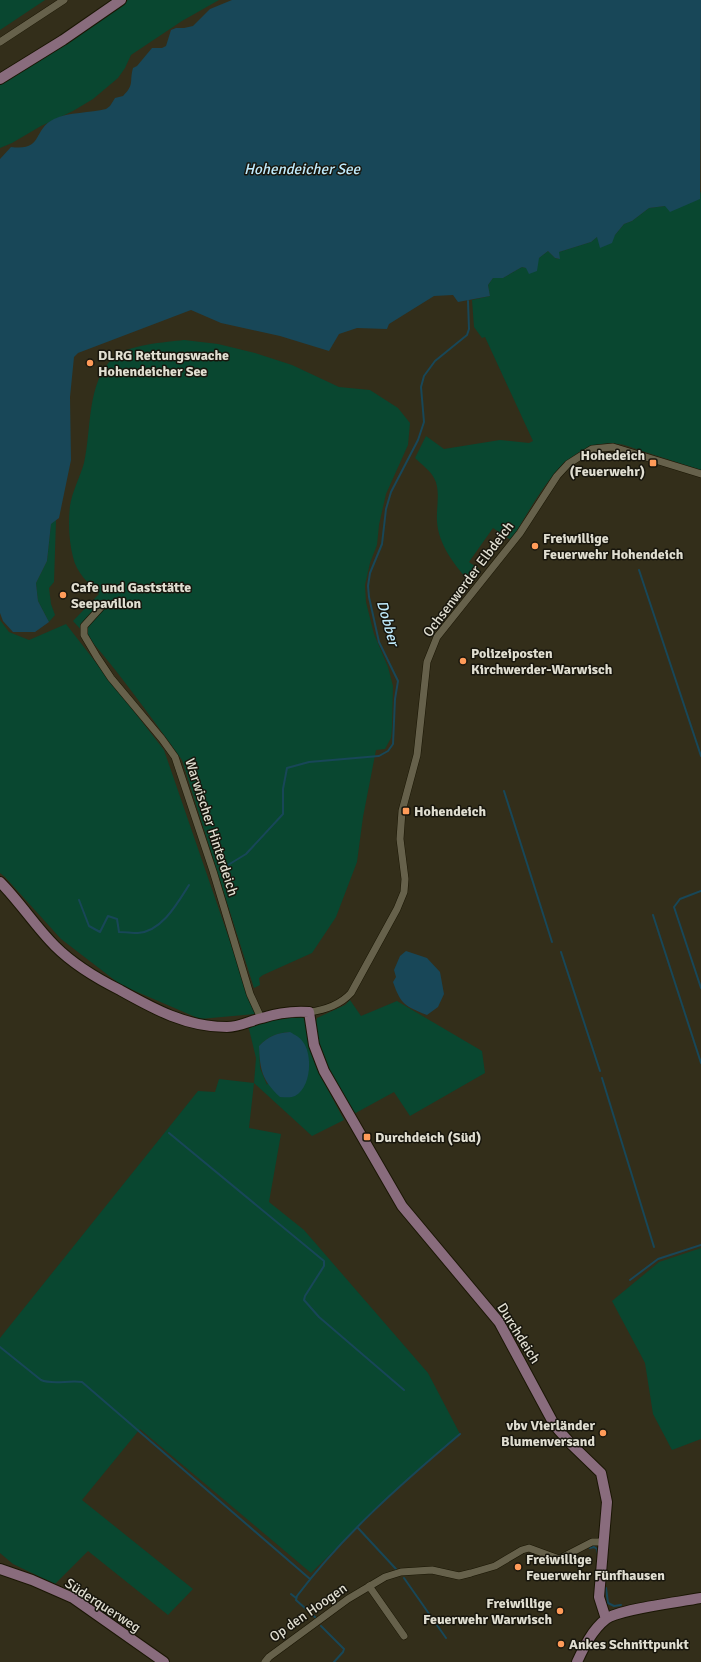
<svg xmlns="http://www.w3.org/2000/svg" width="701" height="1662" font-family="Signika,sans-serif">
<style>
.green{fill:#094730;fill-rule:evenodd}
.water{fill:#184758}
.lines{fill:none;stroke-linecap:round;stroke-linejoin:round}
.stream{stroke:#184758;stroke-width:2}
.street-casing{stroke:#1a1604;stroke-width:8}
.secondary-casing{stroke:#1a1604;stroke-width:12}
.street{stroke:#66614b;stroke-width:7}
.secondary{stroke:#896c7d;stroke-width:10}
.poi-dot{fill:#ff9b59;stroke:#18160d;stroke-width:1.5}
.labels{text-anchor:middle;stroke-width:3;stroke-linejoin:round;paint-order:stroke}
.poi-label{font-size:14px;font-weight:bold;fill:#e0ded1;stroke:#18160d;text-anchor:start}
.street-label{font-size:14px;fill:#e0ded1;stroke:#18160d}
.water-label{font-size:15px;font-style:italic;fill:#bfeafb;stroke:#18160d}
</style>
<rect width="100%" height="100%" fill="#332e1a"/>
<path class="green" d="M0,0H45L0,30Z
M128,0H219L182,21L131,55L125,68L118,78L93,99L73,111L41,126L12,143L0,148V83L35,63Z
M701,191V470C682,464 664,458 645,452C637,450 628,445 619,444C565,435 535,503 511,540L493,528L469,562L479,569L470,582C455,566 438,544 437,521C436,508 441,490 434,478C431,471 421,464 415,458L426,436L444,449L500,440L529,443L533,441L485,337L482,338L474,327L472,300L490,296L488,285L493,278H503L522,267L526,268L548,251L555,258L559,259V252L591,242L597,237L615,235L624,224L632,221L649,208L665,206L700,194Z
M184,340L218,344L255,353L292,365L339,387L370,390L398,408L410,423L408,445L386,494L379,525L377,545L370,563L365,585L366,602L374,634L388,667L393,686L392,728L391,738L385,749L376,750L363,817L357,862L336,917L312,953L263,975L259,978L260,985L254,988L182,760C148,713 113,663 73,621L99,594C89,584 76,572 73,557C69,541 68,523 70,506C72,492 80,477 84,463C92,428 86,383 114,357C126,345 167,342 184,340Z
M56,520L54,582L49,588L51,604L55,615L49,622L38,601L36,583L47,561L51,524Z
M0,620L9,632L29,640L66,624L164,750L255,1014L200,1019L121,985L61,939L5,877L0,873Z
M350,1000L361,1016L397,1001L482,1051L485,1073L410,1116L394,1092L352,1115C341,1093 309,1042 317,1018L345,1005Z
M296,1015L302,1017L306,1020L311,1052L317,1069L344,1120L312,1136L254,1083L249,1128L281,1134L269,1202L304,1230L428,1373L460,1434L405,1481L311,1573L140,1429L82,1500L193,1589L168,1615L88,1551L55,1584L13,1564L0,1553V1338L198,1091L215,1092L219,1079L254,1083L256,1058L248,1025ZM290,1032L267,1085L260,1068L259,1046C269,1036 276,1033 290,1032Z
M701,1248V1439L672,1450L653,1414L645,1363L612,1301L659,1262Z"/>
<path class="water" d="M232,0H701L700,199L670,212L665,206L649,208L632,221L624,224L615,235L612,243L600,248L597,237L591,242L559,252L560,259L555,258L548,251L539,258L537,271L529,274L526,268L522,267L503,278H493L488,285L490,296L458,302L453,295L434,296L389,324L387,329L357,328L339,334L329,351L280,336L221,323L191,310L78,353L74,357L70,397L71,460L59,518L51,524L47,561L36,583L38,601L49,622L35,632H13L3,621L0,613V159L11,147C44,151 32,130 54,119C68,112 91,113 106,109L110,106L115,98L123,96C135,84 129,82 133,68L137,66L152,48H162L166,46L171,30L176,28H184L193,26L210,9Z
M406,951L427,958L440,972L444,994L438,1007L427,1015C405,1006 401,1005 393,982L396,977L394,970L400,956Z
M290,1032C295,1035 300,1037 303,1042C313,1055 311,1088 295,1096C291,1098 285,1097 280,1097C262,1080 260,1070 259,1046C269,1036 276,1033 290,1032Z"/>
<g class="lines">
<path class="stream" d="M639,570L701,756
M504,791L552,942
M228,865L246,854L283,814V789L287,768L309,762L379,756L388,751L393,744L395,699L398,681L379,642L369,597L368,586L370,573L382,544L386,509L391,492L418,440L424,422L421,387L424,376L435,361L467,335L469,329L468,301
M701,891L680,899L674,907L701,988
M79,900L89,926L100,932L108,916L117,919L119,932C125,932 132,933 138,933C162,931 177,904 189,885
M653,915L701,1063
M561,952L600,1071
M602,1078L654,1247
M169,1133L324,1261V1266L305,1296L304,1300L319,1317L404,1390
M630,1280L658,1259L701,1245
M0,1347L41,1380C52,1385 69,1380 82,1382L310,1579
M358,1528L396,1569
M590,1548L594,1547L597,1549L598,1554
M404,1578L446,1638
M606,1588L608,1603L614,1606L621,1605
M291,1594L296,1598
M316,1618L296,1600L297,1596C343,1535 401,1484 460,1434
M321,1626L344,1649L343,1652L334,1662"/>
<defs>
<path id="street" d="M0,42L64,0
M103,605L84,626V635L97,657L111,678L162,739L175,757L213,871L250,994L261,1018
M309,1012C325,1010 340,1005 351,993L397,909L404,892L405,879L400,839L402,811L417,755L427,662L437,637L520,533L557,476L568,464L579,457L592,449L613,447L701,474
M369,1586L404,1636
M265,1662L269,1657L348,1599L385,1577L401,1572L432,1570L459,1576L471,1573L495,1566L522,1550L529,1548L559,1559L592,1542H604"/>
<path id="secondary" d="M0,79L63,40L121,0
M0,882C20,902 35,926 55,946C74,965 96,978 120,990C154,1009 186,1027 227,1027C240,1027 249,1021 262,1018C277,1013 293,1011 309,1012L314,1045L324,1071L402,1206L499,1322L555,1426L572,1445L601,1473L607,1502L599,1597L606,1619
M0,1569L32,1580L73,1598L164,1662
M577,1662C584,1647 592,1630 606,1619C619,1609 681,1602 701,1598"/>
</defs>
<use href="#street" class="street-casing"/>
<use href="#secondary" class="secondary-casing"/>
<use href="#street" class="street"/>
<use href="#secondary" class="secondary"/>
</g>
<g class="poi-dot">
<circle cx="90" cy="363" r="4"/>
<rect x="649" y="459" width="8" height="8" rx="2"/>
<circle cx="535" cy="546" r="4"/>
<circle cx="63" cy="595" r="4"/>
<circle cx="463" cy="661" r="4"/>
<rect x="402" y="807" width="8" height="8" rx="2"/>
<rect x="363" y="1133" width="8" height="8" rx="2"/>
<circle cx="603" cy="1433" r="4"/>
<circle cx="518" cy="1567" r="4"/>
<circle cx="560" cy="1611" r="4"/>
<circle cx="561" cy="1644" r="4"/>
</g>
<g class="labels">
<g class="poi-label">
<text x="98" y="360">DLRG Rettungswache<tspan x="98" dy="16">Hohendeicher See</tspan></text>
<text x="645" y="460" text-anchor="end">Hohedeich<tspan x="645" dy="16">(Feuerwehr)</tspan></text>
<text x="543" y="543">Freiwillige<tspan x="543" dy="16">Feuerwehr Hohendeich</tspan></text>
<text x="71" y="592">Cafe und Gaststätte<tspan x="71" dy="16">Seepavillon</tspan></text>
<text x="471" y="658">Polizeiposten<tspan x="471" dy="16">Kirchwerder-Warwisch</tspan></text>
<text x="414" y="816">Hohendeich</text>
<text x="375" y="1142">Durchdeich (Süd)</text>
<text x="595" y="1430" text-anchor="end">vbv Vierländer<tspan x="595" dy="16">Blumenversand</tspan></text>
<text x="526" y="1564">Freiwillige<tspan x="526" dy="16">Feuerwehr Fünfhausen</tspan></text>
<text x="552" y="1608" text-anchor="end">Freiwillige<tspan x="552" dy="16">Feuerwehr Warwisch</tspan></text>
<text x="569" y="1649">Ankes Schnittpunkt</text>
</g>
<g class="street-label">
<text transform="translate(468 579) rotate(-53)" y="5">Ochsenwerder Elbdeich</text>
<text transform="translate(212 827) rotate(72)" y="5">Warwischer Hinterdeich</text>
<text transform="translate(519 1333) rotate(58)" y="5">Durchdeich</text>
<text transform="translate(103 1605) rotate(33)" y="5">Süderquerweg</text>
<text transform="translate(308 1612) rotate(-35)" y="5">Op den Hoogen</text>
</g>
<g class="water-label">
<text x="302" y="174">Hohendeicher See</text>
<text transform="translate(388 623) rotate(74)" y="5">Dobber</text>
</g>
</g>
</svg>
